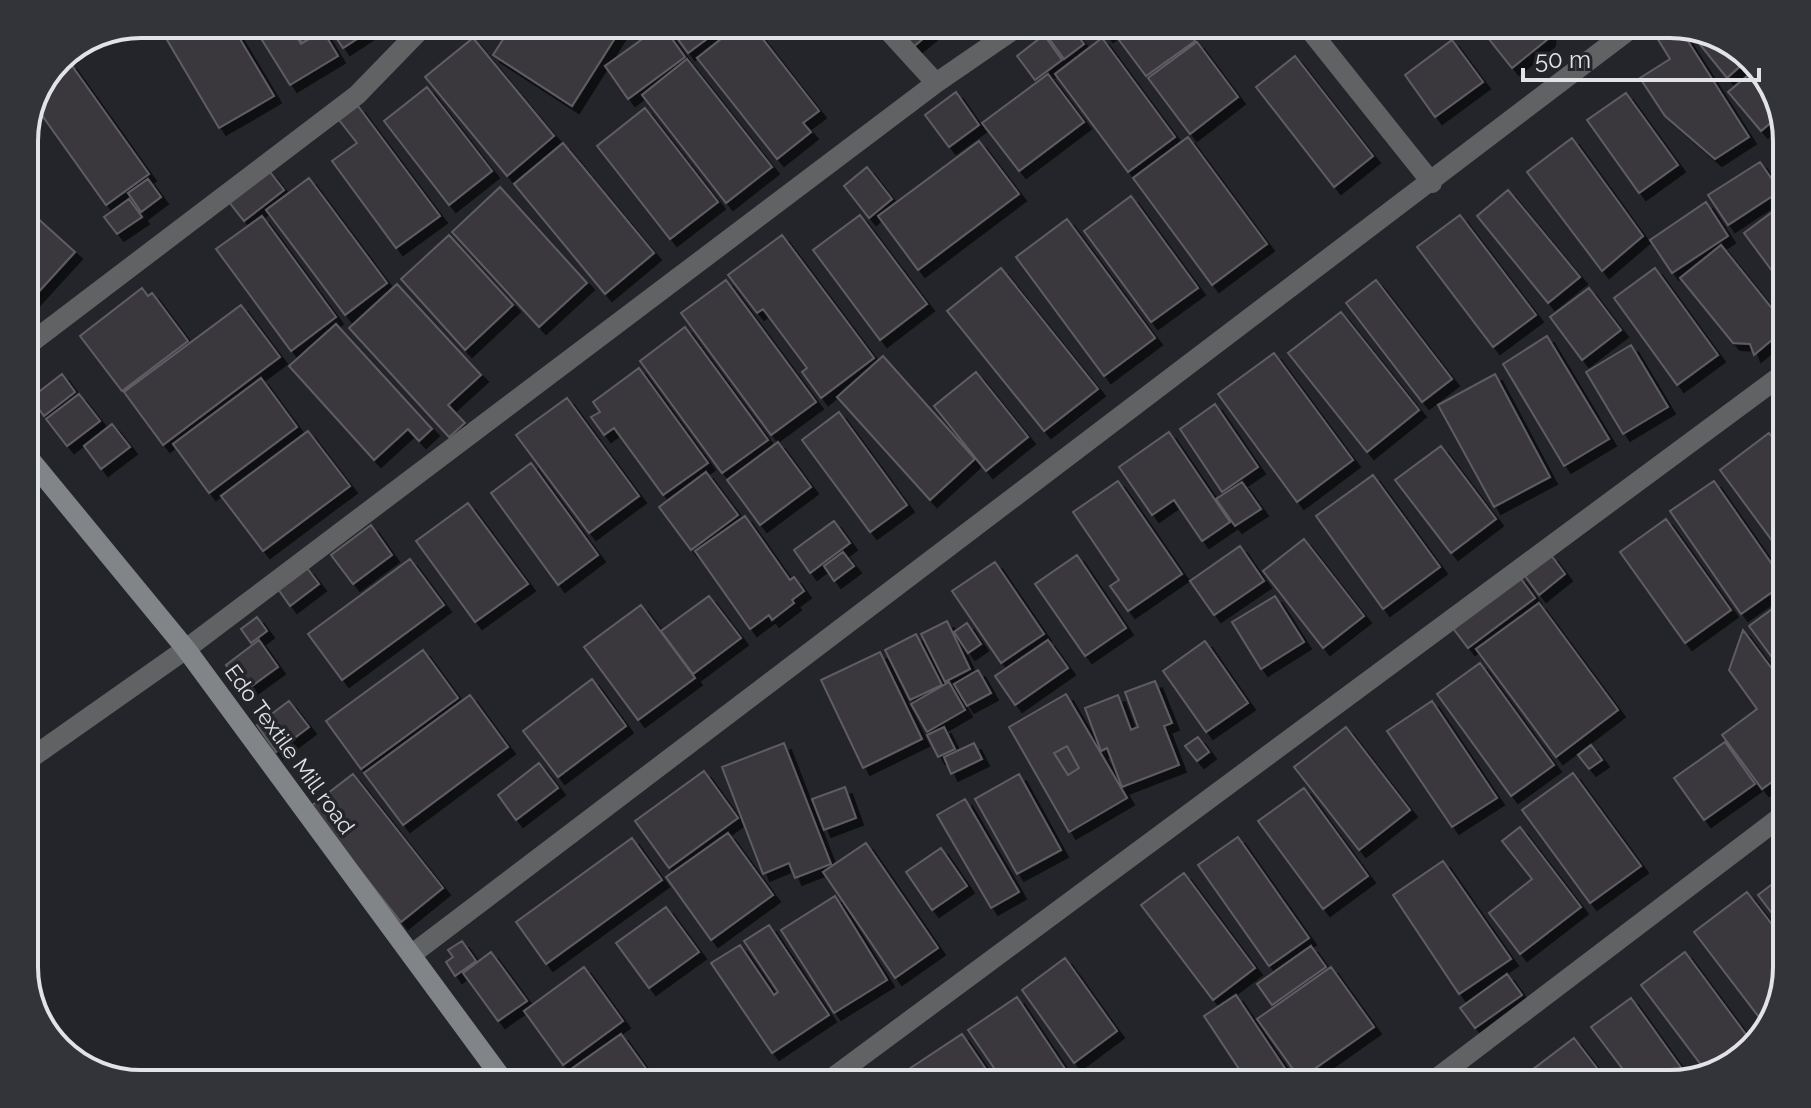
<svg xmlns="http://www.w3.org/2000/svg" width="1811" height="1108" font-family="Raleway,sans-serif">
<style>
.building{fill:#3a383d;stroke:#5f5d63;stroke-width:2;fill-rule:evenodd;filter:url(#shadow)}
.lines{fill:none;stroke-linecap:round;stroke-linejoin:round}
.street{stroke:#606264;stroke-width:20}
.secondary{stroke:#818587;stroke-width:20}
.labels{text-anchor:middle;stroke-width:7;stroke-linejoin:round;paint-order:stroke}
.street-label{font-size:22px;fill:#e2e3e6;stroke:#24252a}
.rim{fill:none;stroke:#e2e3e6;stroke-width:4}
</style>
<defs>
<filter id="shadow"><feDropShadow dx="7" dy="7" stdDeviation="0" flood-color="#0009"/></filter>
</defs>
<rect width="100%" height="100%" fill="#24252a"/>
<path class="building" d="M167,24H231L274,96L219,128L160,28Z
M252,24H289L301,44L323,31L338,56L290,85Z
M290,24H319L323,30L302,43Z
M327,24H380L343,48Z
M513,24H624L572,106L493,55Z
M667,24H727L688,53Z
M740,24H751L819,111L803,123L811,132L777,159L697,58Z
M895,24H941L913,47Z
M1057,24H1068L1084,44L1064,59L1045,33Z
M1098,24H1121L1106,35Z
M1123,24H1183L1195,41L1146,76L1113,32Z
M1477,24H1549L1548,39L1512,68Z
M1668,24L1679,27L1749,137L1715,159L1665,116L1640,78L1670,59L1654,33Z
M662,25L685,57L628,99L605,66Z
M1707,34L1729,40L1752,63L1746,61L1727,78L1698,42Z
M1044,35L1062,60L1035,80L1017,56Z
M473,38L554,136L507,176L425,77Z
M1102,38L1175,137L1128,172L1055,74Z
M1452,40L1483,82L1435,117L1405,75Z
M1197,42L1238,97L1190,134L1148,78Z
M1295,56L1373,156L1334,187L1256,87Z
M687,59L772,167L726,203L642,95Z
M70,63L149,174L106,205L36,107L50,78Z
M1757,68L1772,86L1781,114L1761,131L1728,92Z
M1048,74L1084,122L1019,171L982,123Z
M427,87L492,171L449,205L384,121Z
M956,92L979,125L949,147L925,115Z
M1626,93L1678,165L1639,193L1587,120Z
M358,106L440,216L396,248L332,161L357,143L339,120Z
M645,108L718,202L670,239L597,146Z
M1188,137L1267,244L1212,285L1133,178Z
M1572,138L1643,236L1602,271L1527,172Z
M979,141L1019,194L918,270L878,216Z
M563,143L654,253L605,294L514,184Z
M1760,162L1780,191L1728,225L1708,195Z
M867,167L892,199L869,218L844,186Z
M270,172L284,190L244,221L229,202Z
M309,178L387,283L345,315L266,210Z
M148,179L161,197L141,212L128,193Z
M500,187L587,283L539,327L452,232Z
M1508,190L1580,277L1548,303L1477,216Z
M1131,196L1198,288L1151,322L1084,231Z
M129,199L142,217L117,234L104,217Z
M1787,201V273L1784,269L1775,275L1744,233Z
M1706,202L1728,236L1672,273L1650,240Z
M24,206L75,252L24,308Z
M860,215L927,304L880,340L813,250Z
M1460,215L1536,315L1493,347L1417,247Z
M262,216L336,317L291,351L216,249Z
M1067,219L1155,338L1104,376L1016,257Z
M449,235L513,305L465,350L401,279Z
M782,235L874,358L821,398L802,372L807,368L763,309L757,313L728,275Z
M1721,245L1787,327L1754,355L1750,344L1733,343L1680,278Z
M1001,268L1098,389L1044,431L947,311Z
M1655,268L1718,355L1677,385L1614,298Z
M726,280L816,402L771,435L681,313Z
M1376,280L1452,379L1422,402L1346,303Z
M397,284L481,375L448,405L465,423L449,437L349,328Z
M142,288L148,296L152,293L188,341L122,391L80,336Z
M1589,288L1621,330L1582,360L1550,317Z
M241,305L280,357L163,445L124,392Z
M1341,312L1419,410L1367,452L1288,353Z
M336,324L432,429L419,441L408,429L374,460L289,366Z
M685,327L768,440L722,473L640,361Z
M1547,336L1609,439L1564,466L1503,364Z
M1631,345L1668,407L1623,434L1586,372Z
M1274,353L1353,460L1297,502L1218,394Z
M883,356L975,459L930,500L837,397Z
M639,368L708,463L663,495L614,428L604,435L591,417L600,412L593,402Z
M976,372L1028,437L986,471L934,406Z
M62,374L75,392L44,416L31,398Z
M1495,374L1550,477L1494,507L1438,405Z
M261,378L297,427L209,493L173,444Z
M79,394L100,421L67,446L46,419Z
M567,398L639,496L589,533L516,435Z
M1215,404L1258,467L1222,492L1180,429Z
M839,412L907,505L870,532L802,440Z
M112,424L130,447L101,469L84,446Z
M308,431L350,486L263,551L221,496Z
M1169,432L1230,522L1202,541L1174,500L1152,515L1119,467Z
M1769,433L1787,458V538L1776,546L1720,470Z
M778,442L811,487L760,525L727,480Z
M1441,446L1496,519L1451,553L1395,480Z
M531,463L598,555L558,585L491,493Z
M706,472L738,515L691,550L659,507Z
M1373,475L1440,567L1383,609L1316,516Z
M1118,481L1182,574L1128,611L1110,586L1119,580L1073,512Z
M1714,481L1785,583L1741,614L1670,511Z
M1242,482L1261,509L1235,526L1216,499Z
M468,503L528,584L475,622L416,541Z
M745,516L790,580L794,577L804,591L792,600L794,603L772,620L769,615L750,629L695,551Z
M1666,519L1731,610L1685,643L1620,552Z
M834,521L850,543L810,573L794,550Z
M371,525L392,555L353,584L331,555Z
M1304,539L1364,616L1323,648L1263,571Z
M1787,540V559L1774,550Z
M1240,546L1264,581L1214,615L1190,581Z
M843,552L854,566L834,581L824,566Z
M1077,555L1126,628L1085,656L1035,584Z
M1551,555L1565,574L1539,595L1525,576Z
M410,559L444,605L342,680L308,634Z
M995,562L1044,634L1001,663L952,591Z
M307,568L319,584L290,606L278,589Z
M1519,576L1535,598L1468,648L1452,627Z
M709,596L741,638L693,674L661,631Z
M1275,596L1304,642L1261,669L1232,622Z
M1787,598V678L1749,626Z
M1539,603L1618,710L1556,757L1476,649Z
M641,605L695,678L638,720L584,647Z
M257,617L267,631L251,643L241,629Z
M947,621L970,669L945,682L921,634Z
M967,623L981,644L968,653L954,632Z
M1743,630L1787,689V771L1762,789L1722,735L1757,709L1729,670Z
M916,634L942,685L910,700L885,650Z
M259,640L278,667L245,691L226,665Z
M1048,640L1068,668L1015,705L995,676Z
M1205,641L1248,703L1206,732L1163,671Z
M423,650L458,698L361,769L326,721Z
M880,652L922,739L863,768L821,680Z
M1480,663L1554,765L1511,796L1437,694Z
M978,670L991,693L967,706L954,684Z
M592,679L626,726L558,777L523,731Z
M1155,681L1172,723L1164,726L1179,765L1122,787L1107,748L1101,751L1085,708L1118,695L1131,730L1138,727L1125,692Z
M949,682L965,710L927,732L911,704Z
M1066,694L1127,798L1069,832L1009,727ZM1067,746L1079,768L1068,775L1054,753Z
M470,695L508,747L403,825L364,773Z
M289,701L309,727L276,752L257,725Z
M1432,701L1497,798L1452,827L1387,731Z
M944,727L955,749L938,757L927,735Z
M1346,727L1410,810L1359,850L1294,767Z
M1198,737L1209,752L1197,761L1185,746Z
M1725,742L1755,784L1704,820L1674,778Z
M784,743L831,864L795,878L789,863L763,874L722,767Z
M974,743L982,759L951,774L944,757Z
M1591,745L1602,760L1589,769L1578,755Z
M1067,746L1079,768L1068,775L1054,753Z
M539,763L558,788L516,820L498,795Z
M704,771L738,818L669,868L635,821Z
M1573,773L1641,866L1590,903L1522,810Z
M353,774L443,888L401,922L310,807Z
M1019,774L1061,850L1017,874L975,799Z
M845,787L856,818L824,830L812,799Z
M1304,788L1368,876L1323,909L1258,821Z
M965,799L1019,892L991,908L937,815Z
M1520,827L1581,907L1520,954L1489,913L1532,879L1502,841Z
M728,833L773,895L711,940L666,877Z
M1238,837L1309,938L1269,966L1198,865Z
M632,838L662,880L546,964L516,922Z
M866,843L938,948L895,978L823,872Z
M941,848L967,886L932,910L906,872Z
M1443,861L1511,959L1459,994L1393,895Z
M1184,873L1255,968L1213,1000L1141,905Z
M1787,873V933L1758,895Z
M1747,892L1787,944V967L1768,1029L1694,932Z
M835,896L887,980L834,1013L781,930Z
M666,907L699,952L649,988L616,943Z
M769,925L829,1015L772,1053L711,963L740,945L774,995L778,992L744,941Z
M462,941L476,961L455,976L446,962L453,957L448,950Z
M1311,946L1326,967L1272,1005L1257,984Z
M491,952L527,1001L498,1021L463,973Z
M1685,952L1753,1044L1729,1068L1708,1074L1641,985Z
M1065,958L1117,1031L1074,1063L1022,990Z
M584,967L623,1021L563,1065L524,1011Z
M1331,967L1374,1027L1300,1079L1257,1019Z
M1507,974L1522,995L1475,1028L1460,1008Z
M1236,995L1292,1079L1284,1084H1249L1204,1016Z
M1017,997L1075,1084H1005L968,1030Z
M1631,998L1682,1069L1661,1084H1634L1591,1027Z
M621,1034L657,1084H575L567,1072Z
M962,1034L996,1084H911L903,1073Z
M1574,1038L1609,1084H1536L1528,1073Z
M1146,1069L1156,1084H1123Z"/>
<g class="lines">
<path class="street" d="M882,24L936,83
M1305,24L1432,183
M24,348L357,95L426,24
M24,763L186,649L936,83L1022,24
M411,955L1637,24
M824,1084L1787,371
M1429,1084L1787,812"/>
<path class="secondary" d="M24,452L186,649L506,1084"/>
</g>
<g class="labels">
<g class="street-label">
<text transform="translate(290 749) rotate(54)" y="8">Edo Textile Mill road</text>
</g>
</g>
<path d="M0 0H1811V1108H0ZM141 38H1670A103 103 0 0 1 1773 141V967A103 103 0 0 1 1670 1070H141A103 103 0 0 1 38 967V141A103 103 0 0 1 141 38Z" fill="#333439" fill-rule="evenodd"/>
<path class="rim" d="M141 38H1670A103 103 0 0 1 1773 141V967A103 103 0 0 1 1670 1070H141A103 103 0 0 1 38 967V141A103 103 0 0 1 141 38Z"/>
<path d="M1523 68v12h236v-12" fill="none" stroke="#e2e3e6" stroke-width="4"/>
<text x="1535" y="68" font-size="24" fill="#e2e3e6" stroke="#24252a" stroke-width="6" paint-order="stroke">50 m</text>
</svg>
